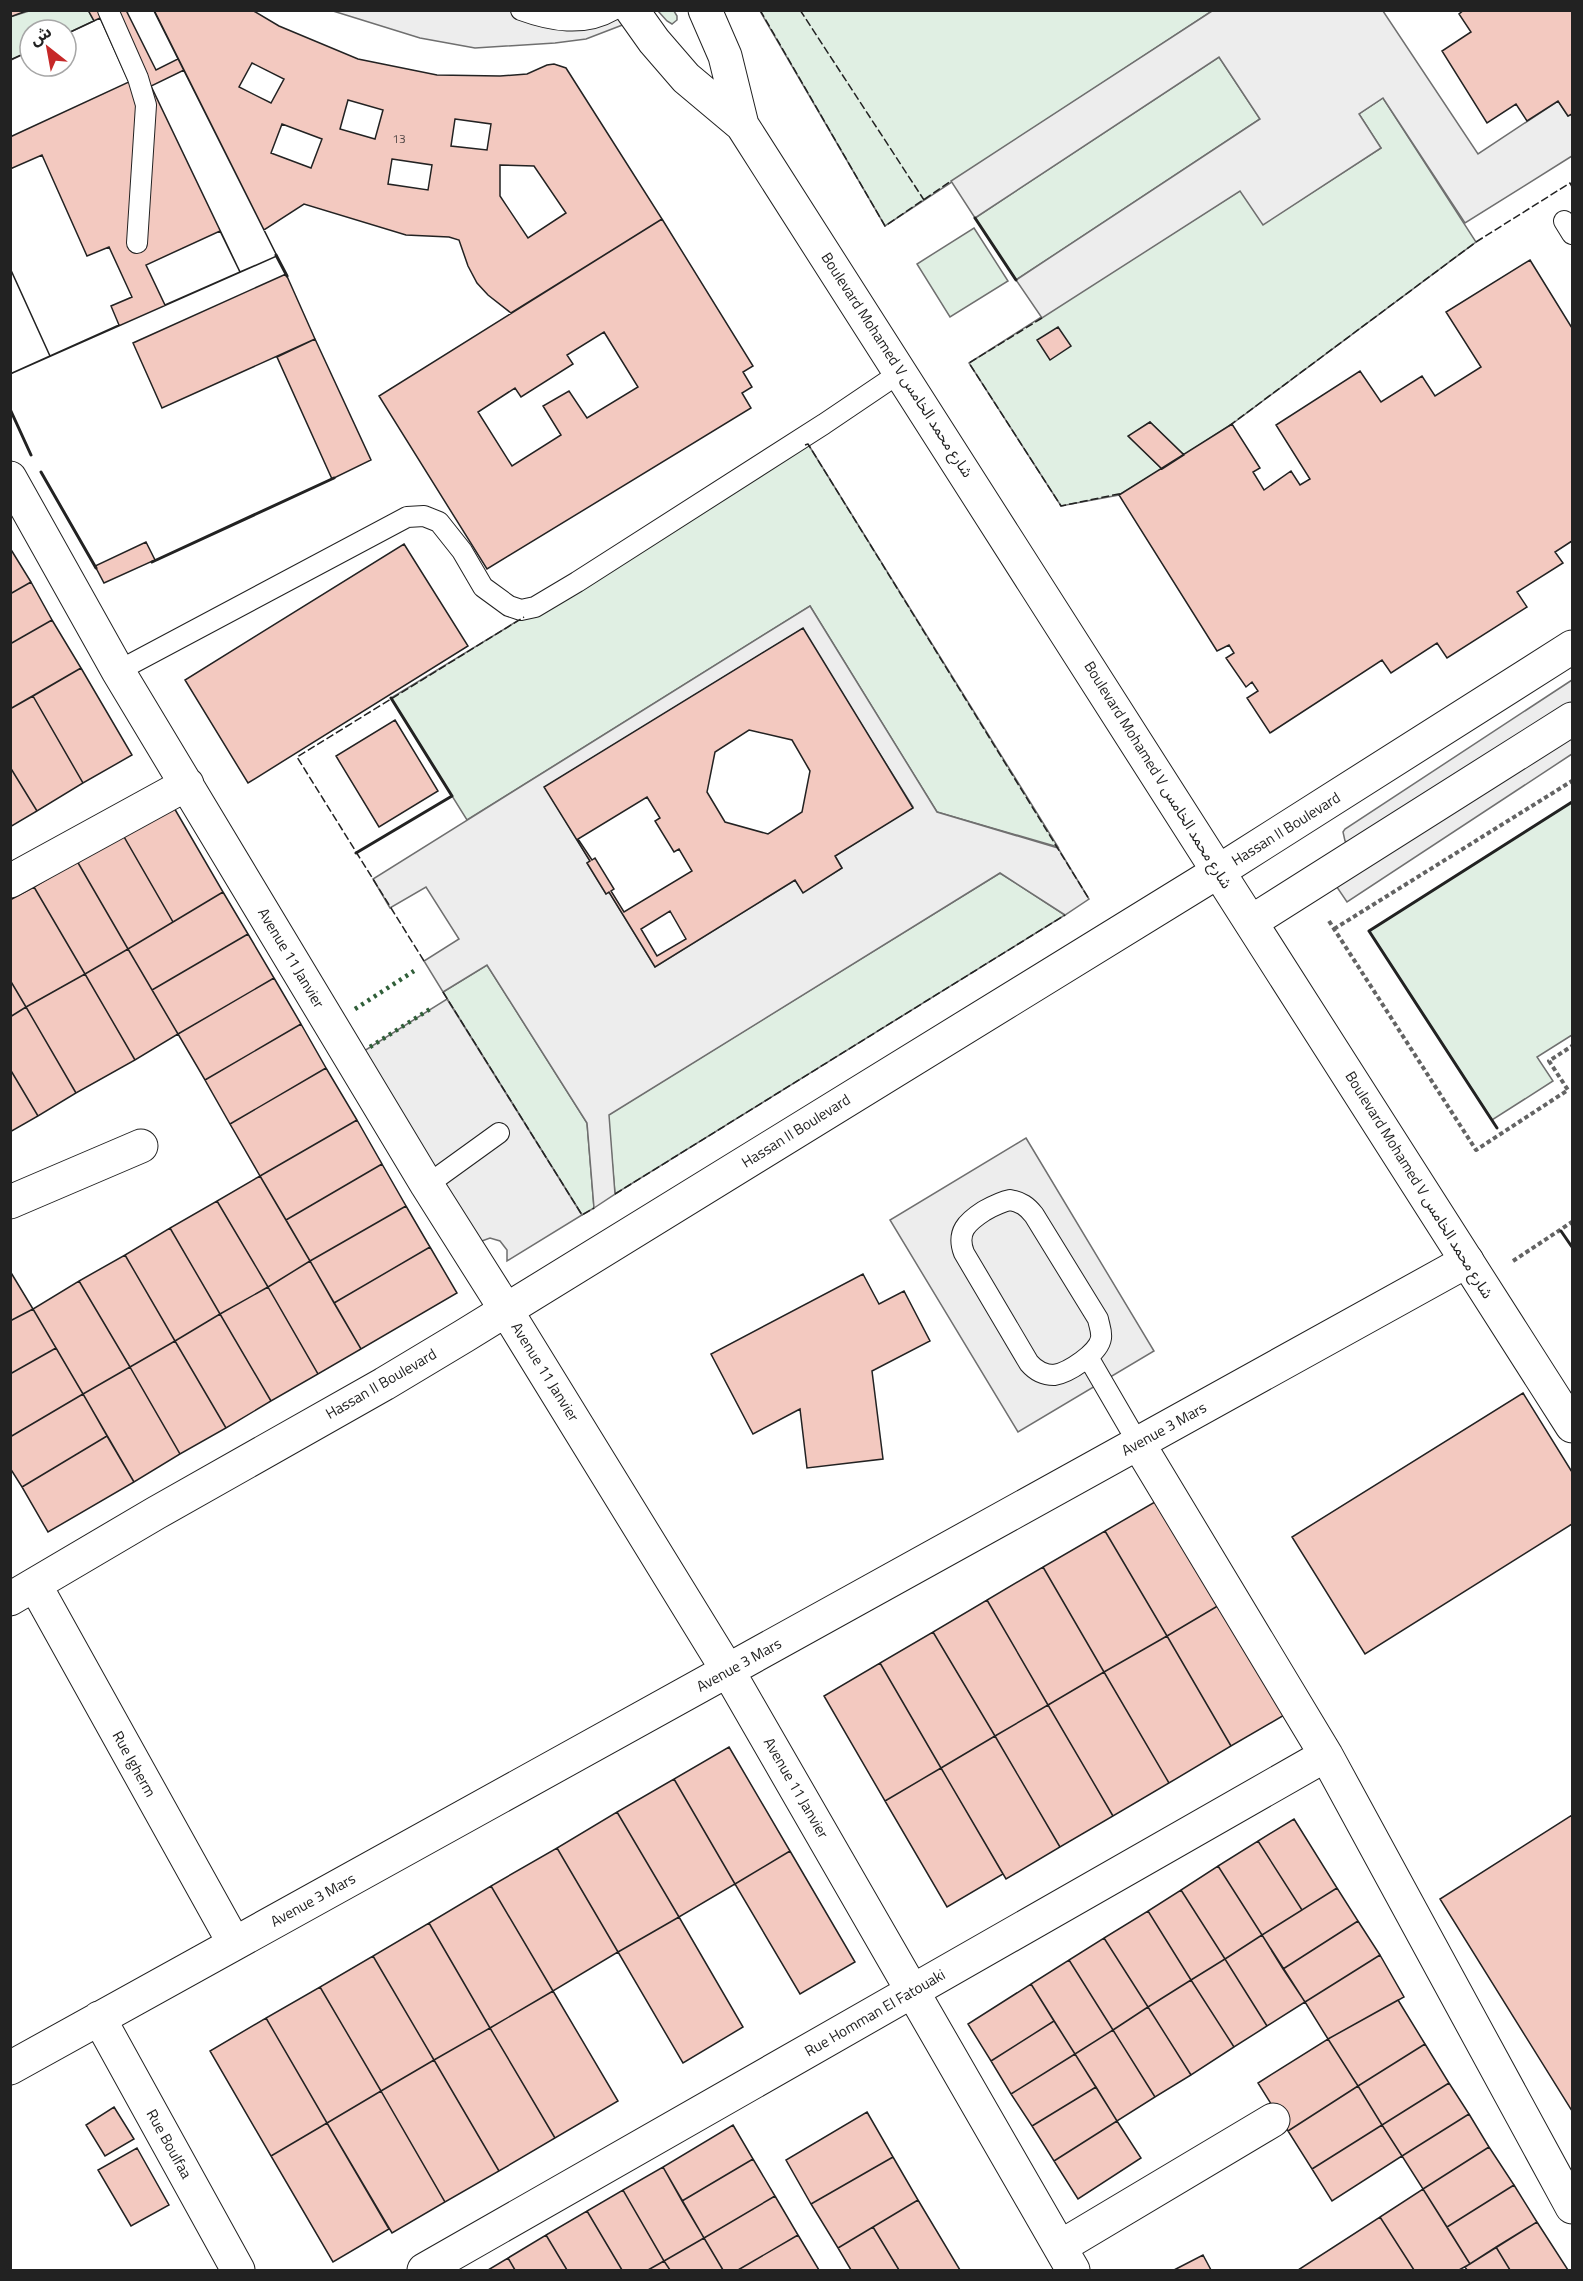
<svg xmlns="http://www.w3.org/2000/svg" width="1583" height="2281" font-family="'Titillium Web','Noto Sans Arabic',sans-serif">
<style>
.green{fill:#e0efe3;stroke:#6f6f6f;stroke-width:1.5}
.parking{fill:#ededed;stroke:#6f6f6f;stroke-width:1.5;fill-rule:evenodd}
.building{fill:#f3c9c0;stroke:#222;stroke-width:1.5;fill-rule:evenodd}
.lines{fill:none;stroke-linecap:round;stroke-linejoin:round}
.service-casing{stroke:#222;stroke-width:22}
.minor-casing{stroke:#222;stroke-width:35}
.tertiary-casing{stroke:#222;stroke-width:35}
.path{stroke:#646464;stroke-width:4;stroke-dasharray:4.5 3;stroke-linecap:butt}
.service{stroke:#fff;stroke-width:20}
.minor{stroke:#fff;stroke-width:33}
.tertiary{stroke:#fff;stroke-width:33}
.hedge{stroke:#2f5e38;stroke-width:4.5;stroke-dasharray:3 4.5;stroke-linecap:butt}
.fence{stroke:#222;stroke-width:1.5;stroke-dasharray:8 3;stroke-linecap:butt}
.wall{stroke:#222;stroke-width:3}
.labels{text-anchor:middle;stroke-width:4.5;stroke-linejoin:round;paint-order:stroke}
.number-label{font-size:12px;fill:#564c4a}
.street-label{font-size:15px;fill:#222;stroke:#fff}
</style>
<rect width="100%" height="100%" fill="#fff"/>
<path class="green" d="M88,10L94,21L66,34V30H30V51L11,60L10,17L29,11Z
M658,11H674L677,16V20L672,24L667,21Z
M760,11H1212L885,226Z
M1219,57L1260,119L1016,280L975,218Z
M1383,98L1476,242L1232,424L1184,455L1150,422L1129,436L1162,469L1119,495L1061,506L969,363L1241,190L1263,224L1381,148L1359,114Z
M974,228L1008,281L950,317L917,264Z
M808,444L1058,847L937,812L810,606L467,820L391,698Z
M1572,802V1035L1537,1057L1553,1081L1492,1120L1369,931Z
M1000,873L1065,915L615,1194L608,1115Z
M487,965L587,1123L594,1208L582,1215L443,992Z"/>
<path class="parking" d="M619,10L625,24L586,39L555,43L475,48L420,38L333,11Z
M1212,11H1383L1478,154L1558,101L1568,116L1572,114V156L1465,223L1383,98L1359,114L1381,148L1263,225L1240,191L1042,318L1016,280L1260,119L1219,57L975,218L951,181Z
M810,606L937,812L1058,848L1089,899L1065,915L1000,873L609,1115L615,1194L594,1208L587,1123L487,965L443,992L424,961L459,939L426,887L390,908L373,879ZM802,629L913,807L835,856L842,868L803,892L795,880L655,967L609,892L606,894L587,863L590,861L545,787Z
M1572,680V703L1350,844L1345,841L1343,832L1345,829Z
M1572,706V754L1347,902L1324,868Z
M447,999L582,1215L507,1261V1250L500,1241L490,1238L479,1242L356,1056Z
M1026,1138L1154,1351L1018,1432L890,1220Z"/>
<path class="building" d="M10,10H29L10,17Z
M88,10H154L277,256L10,374V60L30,51V66H66V34L94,21Z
M131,10H154L178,59L156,70L127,12Z
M252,10L279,26L358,59L437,75L500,76L527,74L547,65L554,64L566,68L662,219L511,313L488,295L477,283L468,266L459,240L449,237L406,235L304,204L264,230L154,11ZM252,63L284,79L271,103L239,87ZM348,100L383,110L375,139L340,129ZM455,119L491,124L487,150L451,146ZM282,124L322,139L311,168L271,153ZM392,159L432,165L428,190L388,184ZM500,165L534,166L566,213L528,238L500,196Z
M1464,10H1572V114L1568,116L1558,101L1527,121L1516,104L1487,123L1442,51L1471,32L1459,14Z
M100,18L129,82L10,137V60L30,51V66H66V34Z
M184,70L277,256L240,272L151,86Z
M42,155L87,256L109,247L132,297L111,306L119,325L50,356L10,268V169Z
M662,219L753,366L743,372L752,387L742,393L751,408L487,569L379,396ZM604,332L638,387L587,418L569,391L543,406L561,435L512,466L478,412L515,388L521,397L573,364L567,355Z
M220,231L240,272L165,305L146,265Z
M1530,260L1572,328V541L1555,552L1563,563L1517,592L1527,607L1447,658L1437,643L1391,673L1382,660L1270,733L1247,698L1258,691L1252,682L1246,687L1226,658L1234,653L1229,645L1217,651L1119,495L1232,424L1260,468L1253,472L1264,490L1291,471L1300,485L1310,479L1276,425L1360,371L1381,402L1422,376L1435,396L1481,367L1446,312Z
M10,268L50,356L10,374Z
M286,274L315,339L162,408L133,343Z
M1058,327L1071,346L1050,360L1037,340Z
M315,339L371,460L332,479L277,357Z
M1150,422L1184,455L1162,469L1128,436Z
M146,542L155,560L104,583L95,566Z
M404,544L468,646L248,783L185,680Z
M10,548L31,582L10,594Z
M31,582L52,620L10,644V594Z
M52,620L81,668L10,709V644Z
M803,628L913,808L835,856L842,868L803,893L795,880L655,967L609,892L606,894L587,863L590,861L544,787ZM647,797L660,818L655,821L674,852L679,849L692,871L624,912L611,891L614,889L595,858L592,860L578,839Z
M81,668L132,755L83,783L33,696Z
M33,696L83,783L37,811L10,767V709Z
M395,720L438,791L379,827L336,756Z
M749,730L792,740L810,771L802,812L768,834L725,822L707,792L715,752Z
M10,767L37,811L10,827Z
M173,806L223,892L173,922L123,835Z
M123,835L173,922L128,949L77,861Z
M77,861L128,949L85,974L34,887Z
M34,887L85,974L26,1007L10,980V900Z
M223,892L248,934L152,990L128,949Z
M670,911L686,939L657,956L641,929Z
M248,934L274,978L178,1034L152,990Z
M128,949L178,1034L135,1060L85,974Z
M85,974L135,1060L76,1093L26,1007Z
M274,978L301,1024L205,1080L178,1034Z
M10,980L26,1007L10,1017Z
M26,1007L76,1093L38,1116L10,1069V1017Z
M301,1024L326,1068L230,1124L205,1080Z
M326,1068L357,1120L260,1176L230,1124Z
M10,1069L38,1116L10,1132Z
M357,1120L382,1164L286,1220L260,1176Z
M382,1164L406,1206L310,1261L286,1220Z
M260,1176L310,1261L268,1287L217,1201Z
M217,1201L268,1287L220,1314L170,1228Z
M406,1206L430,1247L334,1303L310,1261Z
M170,1228L220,1314L175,1341L125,1255Z
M430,1247L457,1293L361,1349L334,1303Z
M125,1255L175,1341L130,1367L79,1281Z
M310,1261L361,1349L318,1374L268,1287Z
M10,1271L33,1309L10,1321Z
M863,1274L879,1304L904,1291L930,1341L872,1371L883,1459L807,1468L800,1409L753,1434L711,1354Z
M79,1281L130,1367L83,1394L33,1309Z
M268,1287L318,1374L271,1401L220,1314Z
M33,1309L56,1348L10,1374V1321Z
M220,1314L271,1401L226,1428L175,1341Z
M175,1341L226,1428L180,1454L130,1367Z
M56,1348L83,1394L10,1437V1374Z
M130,1367L180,1454L134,1482L83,1394Z
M1523,1393L1572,1472V1524L1365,1654L1292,1537Z
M83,1394L107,1436L22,1487L10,1468V1437Z
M107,1436L134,1482L48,1532L22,1487Z
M1160,1499L1221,1604L1167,1636L1105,1531Z
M1105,1531L1167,1636L1104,1672L1043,1567Z
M1043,1567L1104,1672L1048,1705L987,1600Z
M987,1600L1048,1705L995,1736L933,1632Z
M1221,1604L1286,1714L1231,1746L1167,1636Z
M933,1632L995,1736L941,1768L880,1663Z
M1167,1636L1231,1746L1169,1783L1104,1672Z
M880,1663L941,1768L885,1801L824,1696Z
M1104,1672L1169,1783L1113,1816L1048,1705Z
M1048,1705L1113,1816L1060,1847L995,1736Z
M995,1736L1060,1847L1006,1879L941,1768Z
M729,1747L790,1851L735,1884L674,1779Z
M941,1768L1003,1874L947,1907L885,1801Z
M674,1779L735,1884L679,1917L617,1812Z
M617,1812L679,1917L618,1952L557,1848Z
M1572,1815V2111L1440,1899Z
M1294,1819L1337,1888L1302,1910L1258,1841Z
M1258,1841L1302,1910L1262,1935L1218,1866Z
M557,1848L618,1952L553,1991L491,1886Z
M790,1851L855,1962L800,1994L735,1884Z
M1218,1866L1262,1935L1225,1959L1181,1890Z
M491,1886L553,1991L490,2028L429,1923Z
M1337,1888L1358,1921L1283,1969L1262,1935Z
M1181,1890L1225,1959L1191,1980L1148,1911Z
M1148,1911L1191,1980L1148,2007L1104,1938Z
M679,1917L743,2027L683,2063L618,1952Z
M1358,1921L1380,1955L1305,2002L1283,1969Z
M429,1923L490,2028L434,2060L373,1956Z
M1262,1935L1305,2002L1267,2026L1225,1959Z
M1104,1938L1148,2007L1113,2030L1069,1960Z
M1380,1955L1404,1997L1328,2039L1305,2002Z
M373,1956L434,2060L381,2091L320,1987Z
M1225,1959L1267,2026L1234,2047L1191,1980Z
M1069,1960L1113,2030L1075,2054L1031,1984Z
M1191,1980L1234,2047L1191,2075L1148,2007Z
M1031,1984L1054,2021L991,2061L968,2024Z
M320,1987L381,2091L327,2123L266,2018Z
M553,1991L618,2101L555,2138L490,2028Z
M1398,2000L1425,2044L1358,2086L1328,2039Z
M1148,2007L1191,2075L1155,2097L1113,2030Z
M266,2018L327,2123L271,2156L210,2051Z
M1054,2021L1075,2054L1011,2094L991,2061Z
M490,2028L555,2138L499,2171L434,2060Z
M1113,2030L1155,2097L1117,2121L1075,2054Z
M1328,2039L1358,2086L1288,2131L1258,2083Z
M1425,2044L1449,2083L1382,2125L1358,2086Z
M1075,2054L1096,2087L1032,2126L1011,2094Z
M434,2060L499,2171L445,2202L381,2091Z
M1449,2083L1469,2114L1402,2156L1382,2125Z
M1358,2086L1382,2125L1312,2169L1288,2131Z
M1096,2087L1117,2121L1054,2161L1032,2126Z
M381,2091L445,2202L392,2233L327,2123Z
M114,2107L134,2139L105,2156L86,2125Z
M867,2112L893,2157L811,2204L786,2160Z
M1469,2114L1489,2147L1423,2189L1402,2156Z
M1117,2121L1141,2158L1078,2199L1054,2161Z
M327,2123L389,2229L333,2262L271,2156Z
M733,2125L753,2159L682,2201L663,2167Z
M1382,2125L1402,2156L1332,2201L1312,2169Z
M1489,2147L1514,2185L1447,2227L1423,2189Z
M137,2148L169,2205L131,2226L98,2170Z
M893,2157L918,2200L838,2248L811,2204Z
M753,2159L775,2196L704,2238L682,2201Z
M663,2167L704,2238L664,2261L623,2190Z
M1514,2185L1537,2222L1470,2264L1447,2227Z
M1423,2189L1470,2264L1459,2270H1414L1380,2217Z
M623,2190L664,2261L648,2270H622L587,2211Z
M775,2196L798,2235L738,2270H723L704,2238Z
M918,2200L960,2270H899L873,2227Z
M587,2211L622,2270H567L546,2235Z
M1380,2217L1414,2270H1298Z
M1537,2222L1568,2270H1510L1496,2247Z
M873,2227L899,2270H851L838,2248Z
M546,2235L567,2270H515L508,2258Z
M798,2235L819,2270H738Z
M704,2238L723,2270H670L664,2261Z
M1496,2247L1510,2270H1467L1465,2267Z
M1203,2255L1211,2270H1174Z
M508,2258L515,2270H488Z
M664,2261L670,2270H648Z"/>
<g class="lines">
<defs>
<path id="service" d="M108,10L138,78L146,105L137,243
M521,10C551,21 584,27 613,10
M1564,221L1572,234
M118,671L407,517L424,516L439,522L462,551L483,587L509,606L521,610L535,607L577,582L824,424L901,372
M427,1185L499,1133
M1010,1200C1021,1202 1027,1206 1034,1215L1098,1319C1099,1325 1102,1331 1101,1338C1099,1353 1068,1373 1054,1375C1043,1375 1035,1370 1029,1363L964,1253C956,1232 967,1222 984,1211C993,1206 1000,1202 1010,1200Z
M1088,1357L1138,1443"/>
<path id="minor" d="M10,478L118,671L427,1185L506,1310L728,1671L1073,2270
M10,881L187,784
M1251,922L1572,719
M10,1202L141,1146
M1138,1443L1326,1755L1572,2207
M35,1585L234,1943
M10,1599L156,1513L384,1384L464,1336L1219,871L1572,647
M99,2018L238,2270
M10,2068L1467,1261
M1060,2247L1273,2120
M424,2270L1326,1755"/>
<path id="tertiary" d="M632,10L654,41L686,78L742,125L1572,1426
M705,10L725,56L742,125"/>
</defs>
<use href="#service" class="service-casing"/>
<use href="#minor" class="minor-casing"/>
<use href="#tertiary" class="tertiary-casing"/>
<path class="path" d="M1329,921L1476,1150L1568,1090L1549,1061L1572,1046
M1334,929L1572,781
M1513,1261L1572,1222"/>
<use href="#service" class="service"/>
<use href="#minor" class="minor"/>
<use href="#tertiary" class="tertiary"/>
<path class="hedge" d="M355,1009L414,971
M370,1047L430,1009"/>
<path class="fence" d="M760,10L885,226L951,181
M800,10L924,200
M1042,318L969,363L1061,506L1123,493
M1229,426L1476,242L1570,183L1572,187
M805,445L808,444L1089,899
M424,961L297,757L524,617
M443,992L582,1215L594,1208
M615,1194L1065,915"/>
<path class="wall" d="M975,218L1016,280
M276,255L287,276
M10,409L31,455
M41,472L96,568
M152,562L334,478
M356,853L452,796L391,698
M1497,1128L1369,931L1572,802
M1561,1231L1572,1247"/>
</g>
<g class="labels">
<g class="number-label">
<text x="399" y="143">13</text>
</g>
<g class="street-label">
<text transform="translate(897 365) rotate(57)" y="5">Boulevard Mohamed V شارع محمد الخامس</text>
<text transform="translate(1158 775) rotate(58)" y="5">Boulevard Mohamed V شارع محمد الخامس</text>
<text transform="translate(1286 829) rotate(-32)" y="5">Hassan II Boulevard</text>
<text transform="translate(291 958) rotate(59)" y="5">Avenue 11 Janvier</text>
<text transform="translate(796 1131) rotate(-32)" y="5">Hassan II Boulevard</text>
<text transform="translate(1419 1185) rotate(58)" y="5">Boulevard Mohamed V شارع محمد الخامس</text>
<text transform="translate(545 1372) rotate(58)" y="5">Avenue 11 Janvier</text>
<text transform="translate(381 1384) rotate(-30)" y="5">Hassan II Boulevard</text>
<text transform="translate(1164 1429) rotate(-29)" y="5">Avenue 3 Mars</text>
<text transform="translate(739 1665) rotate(-29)" y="5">Avenue 3 Mars</text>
<text transform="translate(134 1764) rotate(61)" y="5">Rue Igherm</text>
<text transform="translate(796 1788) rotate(60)" y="5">Avenue 11 Janvier</text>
<text transform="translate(313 1900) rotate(-29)" y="5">Avenue 3 Mars</text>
<text transform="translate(875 2013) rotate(-30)" y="5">Rue Homman El Fatouaki</text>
<text transform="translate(169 2144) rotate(61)" y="5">Rue Boulfaa</text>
</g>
</g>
<rect width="1583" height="2281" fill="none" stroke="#222222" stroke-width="24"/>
<g transform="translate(48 48) rotate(329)"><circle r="28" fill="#ffffff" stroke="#a7a7a7" stroke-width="1.5"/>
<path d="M0-4.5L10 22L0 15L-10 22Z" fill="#c62828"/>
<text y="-9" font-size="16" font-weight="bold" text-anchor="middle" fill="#222222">ش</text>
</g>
</svg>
